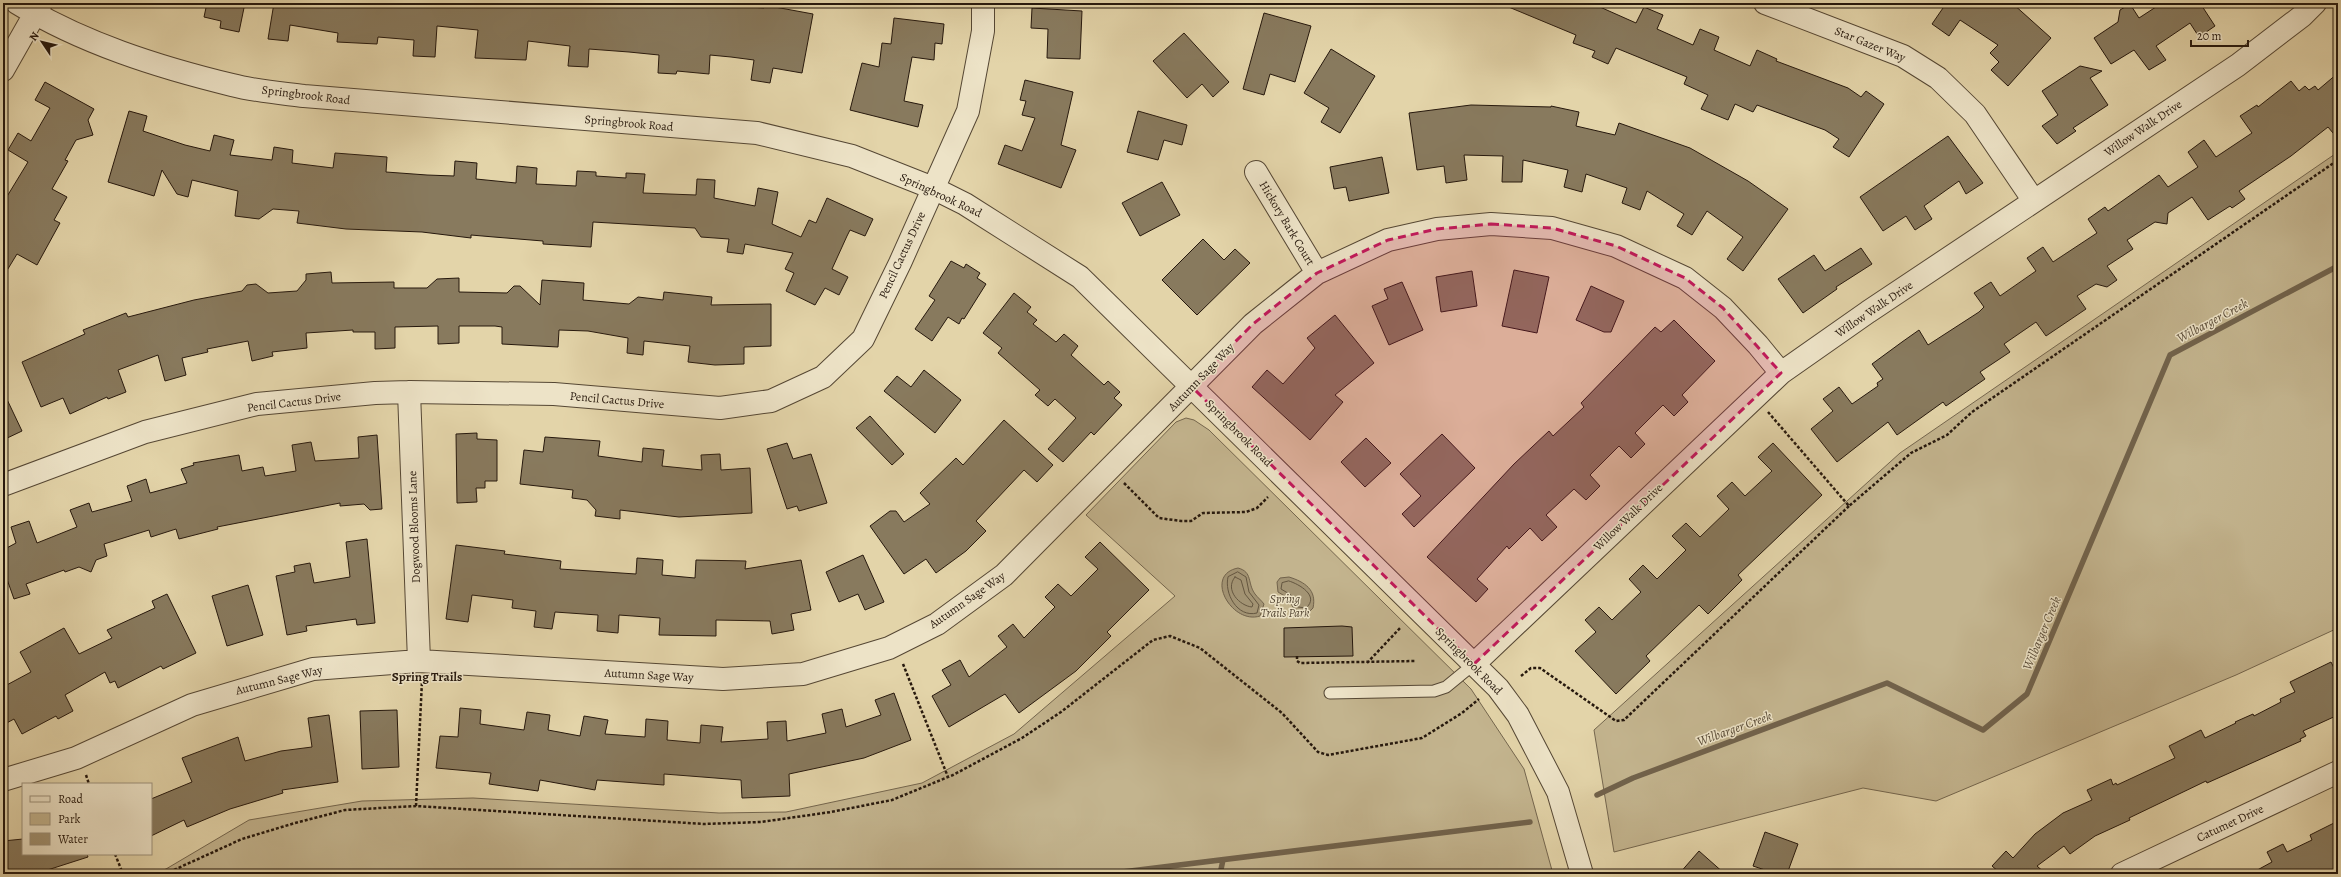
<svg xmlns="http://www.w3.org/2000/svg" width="2341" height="877" font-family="Alegreya,serif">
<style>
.green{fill:#c3b48e;stroke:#74664e}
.water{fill:#a39474;stroke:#71624b}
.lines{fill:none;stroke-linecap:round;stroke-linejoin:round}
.shore{stroke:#645640;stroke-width:1}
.stream{stroke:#71624b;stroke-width:5.5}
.building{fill:#887a5e;stroke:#26180d}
.lane-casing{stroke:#554734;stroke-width:13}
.street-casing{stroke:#554734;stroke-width:24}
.path{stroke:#26180d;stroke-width:2.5;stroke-dasharray:3 2;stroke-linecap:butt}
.lane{stroke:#ede3c7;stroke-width:11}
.street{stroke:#ede3c7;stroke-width:22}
.marked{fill:#c2185b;fill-opacity:0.2;stroke:#c2185b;stroke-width:3;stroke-dasharray:8 5;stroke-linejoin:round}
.labels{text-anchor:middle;stroke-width:3;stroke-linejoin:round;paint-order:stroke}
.street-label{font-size:12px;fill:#26180d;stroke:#ede3c7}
.park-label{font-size:12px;font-style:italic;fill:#554734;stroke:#ede3c7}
.water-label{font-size:13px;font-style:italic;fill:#584a36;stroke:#ede3c7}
.neighbourhood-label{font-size:13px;font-weight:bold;fill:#26180d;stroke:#ede3c7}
</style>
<rect width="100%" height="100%" fill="#e3d4a9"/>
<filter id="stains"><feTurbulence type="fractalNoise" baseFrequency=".005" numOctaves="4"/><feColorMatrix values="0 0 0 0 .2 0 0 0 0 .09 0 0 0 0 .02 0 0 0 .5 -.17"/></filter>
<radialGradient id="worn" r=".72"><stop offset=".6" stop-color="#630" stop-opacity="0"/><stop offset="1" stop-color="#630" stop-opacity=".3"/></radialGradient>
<path class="green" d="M2338,152V628L2236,675L1936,801L1863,788L1614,852L1594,730L1900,453Z
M1186,418L1194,420L1209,430L1471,689L1524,769L1553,874H152L166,869L249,820L362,801L473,798L719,813L786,812L922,783L1014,734L1175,596L1086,515L1176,422Z"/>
<path class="water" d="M1238,568C1253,572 1247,583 1255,594C1258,598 1261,600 1264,604L1260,616C1232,625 1203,575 1238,568Z
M1289,577C1305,582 1317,590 1313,608L1308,613L1295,611L1288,598L1278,592L1277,582L1280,578Z"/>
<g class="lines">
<path class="shore" d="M1238,572L1246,577L1249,592L1259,605L1257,613C1237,618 1224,593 1228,577Z
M1235,577L1241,580L1245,594L1253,604L1252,607C1240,606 1224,590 1235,577Z
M1289,581C1299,584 1320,596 1306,608L1298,607L1291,595L1281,589L1282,583Z"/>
<path class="stream" d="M1597,795L1633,778L1887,683L1983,730L2027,694L2170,355L2338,266
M1106,874L1530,822
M1220,874L1223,860"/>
</g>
<path class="building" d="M207,3H245L239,32L220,28L221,21L204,17Z
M274,3H698L764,8V5L813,14L802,73L773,68L770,83L751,80L754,60L731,57L710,55L709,74L677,71L676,74L658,73L659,55L629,52L589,49L588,67L568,66L570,46L528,41L526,60L475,58L478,30L437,26L435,57L413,56L414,40L378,37L377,44L337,42L338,33L290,25L288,41L268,39Z
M1499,3H1602L1600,7L1636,23L1644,7L1663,15L1657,29L1693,45L1700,29L1719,37L1714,50L1750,66L1757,50L1777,59L1776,61L1848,88L1861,97L1866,91L1884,104L1849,157L1833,147L1839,139L1825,130L1757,105L1753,112L1735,104L1728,120L1701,109L1708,95L1684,84L1687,77L1616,48L1608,64L1592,57L1595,51L1573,43L1576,35Z
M1936,3H2012L2051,38L2008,86L1991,70L1999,62L1990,53L1998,45L1960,20L1949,36L1932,24L1943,8Z
M2162,3H2200L2215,26L2199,37L2190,23L2156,46L2166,60L2149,70L2134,50L2111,64L2094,38L2118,22L2120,10L2130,4L2139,18Z
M1032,8L1082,11L1080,59L1047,58L1048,29L1031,28Z
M1264,13L1311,26L1295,82L1270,74L1264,95L1243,89Z
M894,18L944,24L942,44L935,43L934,60L912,57L904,101L923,105L918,127L850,110L862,63L879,67L882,43L891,44Z
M1184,33L1229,82L1213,97L1202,84L1187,98L1153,61Z
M1331,49L1375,76L1340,133L1321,122L1329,108L1304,93Z
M2080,66L2102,71L2090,78L2108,105L2073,128L2076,131L2057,144L2042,126L2058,115L2042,91Z
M2338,73V139L2328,127L2291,156L2239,191L2245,199L2232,208L2230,206L2208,220L2192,197L2168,213L2167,224L2155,222L2127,240L2133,249L2107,266L2117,280L2107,287L2096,284L2077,296L2086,309L2046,336L2036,322L2004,344L2010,352L1980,372L1985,379L1946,406L1943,402L1897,435L1888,422L1837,462L1811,429L1833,411L1823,399L1839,387L1852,404L1878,386L1877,383L1883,379L1872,364L1902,342L1919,330L1928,345L1979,312L1984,307L1974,293L1991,282L2000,296L2036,271L2027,258L2043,247L2053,262L2097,233L2088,219L2105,207L2108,211L2159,175L2168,187L2198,167L2188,152L2204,140L2216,157L2252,133L2240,116L2257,105L2258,107L2291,81L2299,91L2305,86L2309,90L2315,86L2318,90Z
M1025,80L1073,92L1061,145L1076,150L1061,188L998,164L1005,145L1022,151L1035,118L1022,115L1026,101L1020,100Z
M45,82L94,109L88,120L93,135L76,140L65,160L68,161L52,189L67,197L54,220L60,223L37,265L17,254L3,277V203L28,162L8,150L18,133L31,141L50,108L35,100Z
M1471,105L1551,107V106L1579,112L1576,126L1615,135L1619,123L1690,148L1748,181L1788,209L1743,271L1727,259L1743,237L1707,211L1692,235L1677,226L1684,214L1647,191L1640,210L1622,203L1627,188L1586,174L1582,192L1564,187L1568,170L1523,160L1522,182H1502L1503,156L1464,155L1467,180L1446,183L1444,166L1417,170L1409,113Z
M129,111L147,116L143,131L185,145L210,151L214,135L234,140L230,155L272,160L274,147L293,150L292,163L333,168L335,153L387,157L386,172L427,175L454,176L455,161L477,163L476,179L516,183L517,166L537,168L536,184L576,186L577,171L596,172V176L626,178V173L645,174L643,193L696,195L697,179L715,180L714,198L755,206L758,188L778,192L772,224L801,237L809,220L816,223L827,198L873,219L865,236L850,230L847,236L832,269L848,277L839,295L825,288L815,305L786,291L794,273L785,269L793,253L745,244L743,254L727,252L729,239L701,237L695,228L593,222L591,247L543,244V241L494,237L471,235V238L422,232L346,229L297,223L299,211L273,209L259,219L235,216L238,191L192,180L188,197L177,194L162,170L154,196L108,182Z
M1138,111L1187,125L1182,145L1164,140L1158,160L1127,152Z
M1948,136L1983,183L1966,194L1959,181L1924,206L1932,219L1915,230L1906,216L1883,231L1860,197Z
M1382,157L1389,193L1349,201L1346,187L1334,189L1330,167Z
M1162,182L1180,215L1140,236L1122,203Z
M1203,239L1224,260L1235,249L1250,263L1197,315L1162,280Z
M1861,248L1872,264L1836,287L1837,289L1803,313L1778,279L1814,255L1825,271Z
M951,261L964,268L966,264L980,273L977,278L986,284L964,319L962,318L959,324L948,317L932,341L915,329L935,300L929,296Z
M1514,270L1549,277L1537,333L1502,326Z
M1472,271L1477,306L1441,312L1436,277Z
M331,272L332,283L394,282V288H427L437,279L459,278V292L507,293L514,286H520L540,305L542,280L584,283L583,300L629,304L638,297L663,300L664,292L712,297L711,305L771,304V346L744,347V364L715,365L688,362L690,346L644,341L643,355L627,353L628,338L588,331L559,330L558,347L502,344V327L495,326H459V343L438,344V326L395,327V348L375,349V332H353V330L306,333L307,348L272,352L273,356L252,361L248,341L207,349L208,352L182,358L186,375L165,381L158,355L118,370L126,392L108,399L107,397L70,414L63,398L41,407L22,362L85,334L83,330L126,313L128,317L194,300L242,291L247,285L256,284L268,293L297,291L306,280V274Z
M1402,282L1423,330L1389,345L1372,306L1388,299L1384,289Z
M1591,286L1624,301L1611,332H1604L1576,320Z
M1014,293L1031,307L1027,312L1037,320L1033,324L1056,342L1064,334L1078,346L1071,355L1104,385L1108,381L1120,392L1114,398L1122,405L1094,435L1091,432L1063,462L1048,449L1076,418L1055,399L1048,406L1035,395L1040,390L998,353L1002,348L983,333Z
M1335,315L1374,363L1335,395L1343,402L1310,440L1252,387L1267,370L1283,384L1315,348L1307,338Z
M1674,320L1715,361L1682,395L1688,402L1674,416L1663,405L1635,433L1645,444L1631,458L1619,446L1590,475L1600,486L1586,500L1574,489L1546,515L1557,527L1542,541L1530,528L1509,549L1507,546L1477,579L1488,589L1476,602L1427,557L1514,464L1549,431L1553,436L1584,407L1581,403L1655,327L1661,332Z
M924,370L961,400L935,433L884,391L897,376L911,387Z
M3,391L22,431L3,440Z
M870,416L904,454L892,465L856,428Z
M1004,420L1053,465L1037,482L1024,470L976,521L986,531L966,551L936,573L926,559L904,574L870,526L890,511H896L904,522L930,504L920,493L956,458L963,465Z
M477,433V439L497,440V481H485V488H476L477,502L457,503L456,434Z
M1442,434L1475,468L1414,527L1402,514L1421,496L1400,474Z
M377,435L382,509L370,510L364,504L340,506V503L217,527L218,529L179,539L176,529L151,537L149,530L104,544L107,556L96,560L91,572L79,567L65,572L64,570L26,584L30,594L14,599L3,568V550L16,543L11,527L29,521L37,543L77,527L70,510L89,503L92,512L132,501L127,486L146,479L150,493L187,483L181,469L194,465L193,463L239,455L242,471L263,467L265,476L296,471L292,445L311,442L315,461L359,458L358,437Z
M545,437L600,441L598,456L642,462L643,448L664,450L662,466L702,470L701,455L720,454L721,470L750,468L752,513L679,517L620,510V519L595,516L596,510L587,500L572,498L573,490L520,484L524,450L543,452Z
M1366,438L1391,463L1365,487L1341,462Z
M787,443L793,459L811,454L827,503L799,511L797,506L787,509L767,449Z
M1773,443L1822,495L1738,575L1742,580L1708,614L1699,605L1646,656L1650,661L1616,694L1575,651L1596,632L1585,620L1599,607L1612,620L1641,592L1629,579L1643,565L1657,579L1686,550L1672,536L1686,523L1700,537L1729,509L1717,496L1732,482L1745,496L1772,471L1758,457Z
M367,539L375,623L357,625L356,619L306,626L307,631L287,635L276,576L295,572L294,566L310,563L314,583L350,577L346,542Z
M1100,542L1149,590L1107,632L1111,636L1076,671L1019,713L1005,694L949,727L932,696L951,685L942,670L960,660L969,677L1007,647L998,636L1013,624L1024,638L1055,607L1045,597L1058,584L1071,596L1098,569L1085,557Z
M456,545L505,551L504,554L561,561L560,569L636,574L637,558L663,560L662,575L695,578L696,560L746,561L745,569L801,560L811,610L791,614L794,630L772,634L770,621L716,620V636L659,635L660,618L619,615L618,633L597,631L598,615L555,612L552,629L534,627L536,611L512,608L513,600L472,595L468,622L446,619Z
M863,555L884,602L865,610L858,594L839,602L826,572Z
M248,585L263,635L227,646L212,596Z
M167,594L196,653L163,669L161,666L118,688L115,681L110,683L105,672L65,695L73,711L58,719L56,716L22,734L14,719L3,725V687L31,672L20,652L64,628L79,654L112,638L107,630L155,608L152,601Z
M1342,626L1352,627L1353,656L1284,657V628Z
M2331,662L2338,676V715L2303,731L2306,736L2300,739L2301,741L2207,783L2206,781L2129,818L2130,820L2095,836L2070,854L2064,846L2037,866L2046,874H1997L1999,872L1992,866L2006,851L2013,858L2035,834L2063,813L2092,800L2087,790L2111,779L2113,785L2116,783L2117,785L2175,758L2169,746L2201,730L2205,738L2236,723L2235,722L2253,714L2254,716L2281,702L2280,699L2295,692L2290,682Z
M894,693L911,740L864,758L789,774L790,796L742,798L741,780L664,774V785L597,780L595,790L540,780L538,791L489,784L491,773L436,768L440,736L458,737L460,708L481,710L480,724L524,730L527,712L550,715L548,730L580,736L584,716L608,720L605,734L645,737L646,719L668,721L667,740L700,743L701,725L723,727L721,742L768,739L767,722L786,721L787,741L826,733L822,714L842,709L846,727L881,715L875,700Z
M397,710L399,767L362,769L360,711Z
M329,715L338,782L282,790L283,793L230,809L187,827L184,820L151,836V799L192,782L182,758L238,737L245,761L281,751L312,747L308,718Z
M2338,821V874H2250L2272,862L2267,852L2283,844L2287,852L2312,840L2310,835Z
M1765,832L1798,844L1787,874H1777L1753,866Z
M23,839V854H87L88,857L35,874H3V841Z
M1699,851L1725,874H1679Z"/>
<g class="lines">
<defs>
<path id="lane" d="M1330,693L1434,691L1446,687L1474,664"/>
<path id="street" d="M17,3C82,43 158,67 232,85C255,91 280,93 304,96L757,133L852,156L933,188L965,204L1080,277L1498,688L1518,715L1558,792L1582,874
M1765,3L1903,56L1938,78L1975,114L2034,201
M3,70L41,3
M1256,172L1317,273
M409,392L419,661
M3,485L145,432L257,404L375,393L409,392L554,394L720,408L771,401L823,377L863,339L900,263L968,111L983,31V3
M1474,664L1781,373L1868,312L2238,65L2302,16L2315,3
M3,780L76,758L192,705L313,669L419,661L723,679L803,674L889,648L937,624L1004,575L1253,324L1317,273L1388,240L1437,229L1491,224L1552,228L1616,246L1685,278L1723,308L1758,345L1781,373
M2122,874L2338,772"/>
</defs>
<use href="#lane" class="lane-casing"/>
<use href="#street" class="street-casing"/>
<path class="path" d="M1768,412L1849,506L1911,453L1947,435L1972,412L2338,160
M1124,483L1159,518L1181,521H1191L1203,513L1246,512L1257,508L1268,497
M1297,656V661L1300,663L1415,661
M1367,663L1401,627
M903,664L948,777
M1521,676L1531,668H1540L1616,721L1624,720L1849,506
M86,775L89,784
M416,806L422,681
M115,854L123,874
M165,874L242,839L295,823L345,810L416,806L704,824L761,822L831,812L892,800L953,775L1022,738L1061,712L1153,640L1170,636L1200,648L1282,713L1318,752L1328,755L1422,738L1462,713L1479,699"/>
<use href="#lane" class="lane"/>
<use href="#street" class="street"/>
</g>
<path class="marked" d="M1491,224L1552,228L1616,246L1685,278L1723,308L1781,373L1474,664L1191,386L1253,324L1317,273L1388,240L1437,229Z"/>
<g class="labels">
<g class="street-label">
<text transform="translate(1870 44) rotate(22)" y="4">Star Gazer Way</text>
<text transform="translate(306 95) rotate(7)" y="4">Springbrook Road</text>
<text transform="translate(629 123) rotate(5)" y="4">Springbrook Road</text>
<text transform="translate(2143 128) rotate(-34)" y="4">Willow Walk Drive</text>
<text transform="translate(941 195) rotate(25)" y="4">Springbrook Road</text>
<text transform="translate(1287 223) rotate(59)" y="4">Hickory Bark Court</text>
<text transform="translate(902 255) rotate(-65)" y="4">Pencil Cactus Drive</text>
<text transform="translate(1874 309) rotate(-34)" y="4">Willow Walk Drive</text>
<text transform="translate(1201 377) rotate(-46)" y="4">Autumn Sage Way</text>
<text transform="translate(617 400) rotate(5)" y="4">Pencil Cactus Drive</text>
<text transform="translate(294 402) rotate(-7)" y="4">Pencil Cactus Drive</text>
<text transform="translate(1239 433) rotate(45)" y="4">Springbrook Road</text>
<text transform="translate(1628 517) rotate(-44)" y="4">Willow Walk Drive</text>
<text transform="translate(414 527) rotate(-92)" y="4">Dogwood Blooms Lane</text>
<text transform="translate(967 600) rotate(-35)" y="4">Autumn Sage Way</text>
<text transform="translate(1469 661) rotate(45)" y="4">Springbrook Road</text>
<text transform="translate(649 675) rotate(3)" y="4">Autumn Sage Way</text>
<text transform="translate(279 680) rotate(-14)" y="4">Autumn Sage Way</text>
<text transform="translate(2230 823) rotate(-25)" y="4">Catumet Drive</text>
</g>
<g class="park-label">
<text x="1285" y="603">Spring<tspan x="1285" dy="14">Trails Park</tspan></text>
</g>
<g class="water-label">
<text transform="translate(2212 320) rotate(-28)" y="5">Wilbarger Creek</text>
<text transform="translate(2041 633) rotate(-67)" y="5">Wilbarger Creek</text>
<text transform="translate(1734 728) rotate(-20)" y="5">Wilbarger Creek</text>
</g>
<g class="neighbourhood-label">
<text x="427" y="681">Spring Trails</text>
</g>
</g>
<rect width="2341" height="877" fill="none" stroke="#e3d4a9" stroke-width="16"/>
<rect x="4" y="4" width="2333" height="869" fill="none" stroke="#26180d" stroke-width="2"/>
<rect x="8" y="8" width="2325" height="861" fill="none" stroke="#26180d"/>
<rect x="22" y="783" width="130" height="72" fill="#ede3c7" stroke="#9d927d"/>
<rect x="30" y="796" width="20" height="6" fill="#ede3c7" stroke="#9d927d"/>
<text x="58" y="803" font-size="12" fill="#26180d">Road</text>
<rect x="30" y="813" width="20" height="12" fill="#c3b48e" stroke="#9d927d"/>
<text x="58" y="823" font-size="12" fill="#26180d">Park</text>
<rect x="30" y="833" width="20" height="12" fill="#a39474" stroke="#9d927d"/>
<text x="58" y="843" font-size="12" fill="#26180d">Water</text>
<g transform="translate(42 42) rotate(305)" stroke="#ede3c7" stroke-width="3" paint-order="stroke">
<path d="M0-3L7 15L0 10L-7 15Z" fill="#26180d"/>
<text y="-6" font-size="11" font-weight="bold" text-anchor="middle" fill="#26180d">N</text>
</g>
<path d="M2191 40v6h57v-6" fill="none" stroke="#26180d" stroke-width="2"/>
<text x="2197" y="40" font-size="12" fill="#26180d" stroke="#ede3c7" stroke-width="3" paint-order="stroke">20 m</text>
<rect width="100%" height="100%" filter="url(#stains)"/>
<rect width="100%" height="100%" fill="url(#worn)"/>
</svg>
